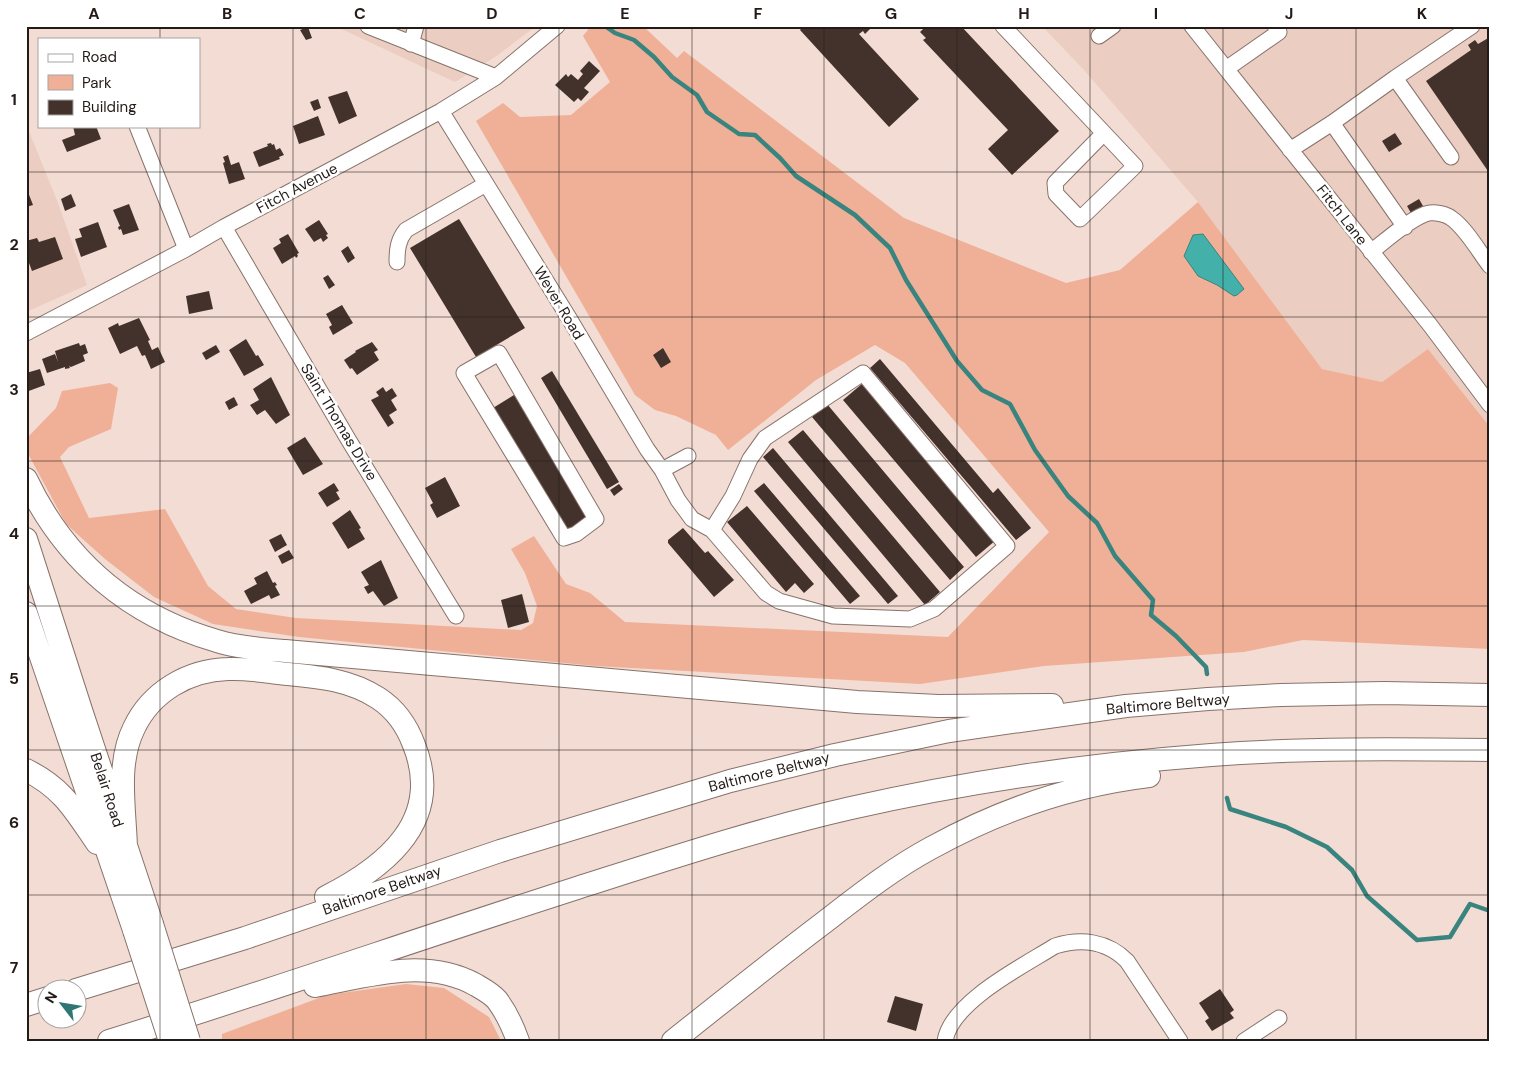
<svg xmlns="http://www.w3.org/2000/svg" width="1516" height="1067" font-family="'DM Sans',sans-serif">
<style>
.built{fill:#ebcdc1}
.green{fill:#f0b097}
.water{fill:#43b1aa;stroke:#39847e}
.lines{fill:none;stroke-linecap:round;stroke-linejoin:round}
.stream{stroke:#39847e;stroke-width:4.5}
.building{fill:#43322b}
.minor-casing{stroke:#87736b;stroke-width:17}
.highway-casing{stroke:#87736b;stroke-width:24}
.minor{stroke:#fff;stroke-width:15}
.highway{stroke:#fff;stroke-width:22}
.highway-bridge-casing{stroke:#87736b;stroke-width:24;stroke-linecap:butt}
.highway-bridge{stroke:#fff;stroke-width:22}
.grid{fill:none;stroke:#231b18;stroke-width:1;stroke-opacity:0.55}
.labels{text-anchor:middle;stroke-width:5;stroke-linejoin:round;paint-order:stroke}
.street-label{font-size:15px;fill:#231b18;stroke:#fff}
.neatline{fill:none;stroke:#231b18;stroke-width:2}
.grid-label{font-size:16px;text-anchor:middle;font-weight:bold;fill:#231b18}
</style>
<rect width="100%" height="100%" fill="#f3dcd3"/>
<path class="built" d="M335,26H536L498,55L455,82Z
M1042,26H1490V427L1428,349L1382,382L1322,369L1198,202L1084,70Z
M26,124L58,203L87,285L26,312Z"/>
<path class="green" d="M591,26H643L677,58L684,51L904,218L1066,283L1120,270L1198,202L1322,369L1382,382L1428,349L1490,427V649L1303,640L1244,652L1044,666L920,684L595,666L299,637L213,624L154,597L105,559L66,524L26,450V439L56,408L62,391L110,383L118,388L111,429L69,447L60,457L89,518L165,509L208,586L236,609L296,618L521,630L533,623L537,606L525,573L511,549L534,536L566,584L590,593L625,622L948,637L1049,532L905,363L875,345L816,380L728,450L716,435L676,416L655,410L635,395L476,121L503,103L520,117L571,115L610,82L583,36Z
M406,984L444,988L489,1017L501,1041H222V1034L327,995Z"/>
<path class="water" d="M1203,234L1244,289L1237,295L1234,296L1217,285L1198,276L1184,256L1193,235Z"/>
<g class="lines">
<path class="stream" d="M605,26L615,33L634,40L654,57L672,77L697,95L707,112L739,134L755,135L780,158L796,176L855,215L890,248L906,280L957,361L982,390L1010,404L1035,450L1068,496L1097,523L1115,556L1153,600L1151,615L1176,636L1206,667L1207,674
M1227,798L1230,809L1286,827L1327,847L1352,870L1367,896L1417,940L1450,937L1470,904L1490,911"/>
</g>
<path class="building" d="M803,26H873L865,34L863,31L859,34L919,99L889,127L800,30Z
M926,26H961L1059,131L1012,175L988,149L1008,130L923,40L926,38L920,32Z
M308,27L312,38L306,40L300,30Z
M1490,37V174L1426,81L1471,50L1468,45L1475,40L1478,44Z
M589,61L600,71L584,88L589,92L581,101L578,98L574,102L555,85L566,74L568,77L571,74L578,80L583,74L580,71Z
M347,91L357,116L339,124L328,97Z
M318,99L321,108L314,111L310,102Z
M318,116L325,135L299,144L293,126Z
M73,126H96L101,139L67,152L62,140L75,135Z
M1395,133L1402,144L1389,152L1382,141Z
M271,143L272,145L274,144L276,150L280,148L284,155L279,157L280,159L259,167L253,152L268,146L267,144Z
M228,155L231,165L239,162L245,179L229,184L223,163L225,162L223,157Z
M26,187L33,205L26,207Z
M71,194L76,206L65,211L61,199Z
M1419,199L1423,206L1411,213L1407,206Z
M129,204L139,230L123,235L121,229L119,230L118,227L120,226L113,210Z
M459,219L525,328L476,357L410,248Z
M319,220L328,234L326,235L328,238L323,242L321,238L314,242L305,229Z
M98,222L107,247L81,257L75,239L82,237L79,229Z
M288,234L299,253L297,254L298,256L296,258L295,256L282,264L273,248L281,243L279,239Z
M55,237L63,259L32,271L26,255V241L37,238L39,242Z
M348,246L355,258L348,263L341,251Z
M328,275L335,285L329,289L323,278Z
M209,291L213,309L189,314L186,296Z
M342,305L353,323L333,335L329,327L332,325L326,314Z
M139,318L150,340L148,341L152,350L158,347L165,362L151,369L145,355L142,356L137,346L120,354L108,328L118,323L119,326Z
M246,339L256,356L258,355L264,365L244,376L229,350Z
M372,342L378,350L374,352L379,360L357,375L352,368L350,369L344,360L356,352L355,351Z
M79,343L80,346L85,344L88,353L83,355L85,361L71,367L69,366L70,368L65,369V367L47,373L42,359L55,354L58,362L55,351Z
M216,345L220,352L206,360L202,353Z
M663,348L671,362L661,368L653,355Z
M880,359L993,493L998,488L1031,528L1016,540L870,368Z
M40,369L45,385L26,392V373Z
M552,371L619,482L607,489L541,378Z
M271,377L290,415L276,424L265,410L257,415L250,405L259,400L253,389Z
M863,383L996,540L976,557L843,400Z
M383,387L386,392L392,388L397,396L391,400L397,410L389,415L394,423L388,427L371,400L379,396L376,392Z
M514,395L588,519L567,532L493,408Z
M234,397L238,405L229,410L225,402Z
M827,404L964,567L950,580L812,417Z
M803,430L940,592L925,605L788,442Z
M305,437L323,464L303,475L287,448Z
M773,448L898,596L888,604L763,457Z
M445,477L460,506L437,518L430,505L433,503L425,488Z
M334,483L339,491L336,492L340,499L327,507L318,493Z
M764,483L860,596L850,604L754,491Z
M619,484L623,489L614,496L610,490Z
M747,506L814,584L804,593L795,583L786,592L727,522Z
M350,510L361,528L359,529L365,539L348,549L332,523Z
M683,528L705,553L708,551L734,580L714,597L668,543V540Z
M281,534L287,545L275,552L269,540Z
M289,550L294,558L282,564L278,556Z
M381,560L398,598L384,606L373,591L368,594L364,587L369,585L361,572Z
M267,571L273,583L275,582L277,585L275,586L280,595L271,599L269,595L251,604L244,591L257,584L254,578Z
M522,594L529,622L508,628L501,600Z
M1220,989L1234,1010L1230,1013L1234,1018L1212,1031L1205,1021L1209,1018L1199,1003Z
M895,996L923,1004L916,1031L887,1022Z"/>
<g class="lines">
<defs>
<path id="minor" d="M368,26L496,77
M1003,26C1047,73 1091,119 1135,166L1080,219L1056,194L1055,183L1104,133
M1192,26L1430,325L1490,405
M1099,36L1113,26
M411,44L416,26
M1226,69L1279,32L1275,26
M1395,78L1451,157
M441,111L569,318L647,449L662,470L688,456
M1332,123L1405,227
M137,126L186,249
M1290,150L1332,123L1395,78L1472,26
M224,227L348,439L456,616
M1371,252C1384,242 1413,216 1429,213C1435,212 1446,214 1451,218C1466,228 1479,252 1490,266
M397,262C397,249 398,240 406,230L486,184
M26,333L186,249L224,227L441,111L496,77L557,26
M499,353L596,519L576,534L564,538L464,373Z
M662,470L678,500L692,519L712,530L766,593L779,601L833,616L910,619L934,609L1007,546L863,373L765,438L750,459L733,496L712,530
M945,1041C951,1002 1023,966 1055,946C1081,938 1107,941 1127,961L1180,1041
M1244,1041L1279,1018"/>
<path id="highway" d="M26,479C65,561 130,616 217,641C239,648 263,649 285,651L857,702L938,706L1052,705
M26,539L81,710L152,924
M26,613L134,930
M26,770C63,788 75,811 97,843
M126,848C125,809 116,764 134,728C151,692 188,670 228,669C247,668 268,672 288,674C320,677 350,680 378,698C395,709 407,726 414,745C444,820 386,867 326,897
M315,986C368,976 425,957 476,985C483,989 492,994 497,1000C506,1012 513,1027 518,1041
M76,990L245,938L500,851L730,781L835,755L949,731L1126,706L1208,699L1281,695L1384,693L1490,695
M26,1005L48,998
M109,1041C266,992 421,938 577,888C668,859 759,829 851,808C969,781 1091,764 1211,755C1304,748 1397,749 1490,750
M673,1041C722,1002 772,962 822,924C857,897 892,869 931,848C998,811 1073,785 1149,776"/>
</defs>
<use href="#minor" class="minor-casing"/>
<use href="#highway" class="highway-casing"/>
<use href="#minor" class="minor"/>
<use href="#highway" class="highway"/>
<defs>
<path id="highway-bridge" d="M152,924L189,1041
M134,930L170,1041"/>
</defs>
<use href="#highway-bridge" class="highway-bridge-casing"/>
<use href="#highway-bridge" class="highway-bridge"/>
</g>
<path class="grid" d="M160,26V39M293,26V1041M426,26V1041M559,26V1041M692,26V1041M824,26V1041M957,26V1041M1090,26V1041M1223,26V1041M1356,26V1041M160,126V1041M26,172H1490M26,317H1490M26,461H1490M26,606H1490M26,750H1490M26,895H1490"/>
<g class="labels">
<g class="street-label">
<text transform="translate(297 188) rotate(-28)" y="5">Fitch Avenue</text>
<text transform="translate(1342 215) rotate(52)" y="5">Fitch Lane</text>
<text transform="translate(559 303) rotate(59)" y="5">Wever Road</text>
<text transform="translate(339 422) rotate(59)" y="5">Saint Thomas Drive</text>
<text transform="translate(1168 704) rotate(-5)" y="5">Baltimore Beltway</text>
<text transform="translate(769 772) rotate(-14)" y="5">Baltimore Beltway</text>
<text transform="translate(107 790) rotate(72)" y="5">Belair Road</text>
<text transform="translate(382 890) rotate(-19)" y="5">Baltimore Beltway</text>
</g>
</g>
<rect width="1516" height="1067" fill="none" stroke="#ffffff" stroke-width="55"/>
<rect x="38" y="38" width="162" height="90" fill="#ffffff" stroke="#a7a4a3"/>
<rect x="48" y="54" width="25" height="8" fill="#ffffff" stroke="#a7a4a3"/>
<text x="82" y="62" font-size="15" fill="#231b18">Road</text>
<rect x="48" y="75" width="25" height="15" fill="#f0b097" stroke="#a7a4a3"/>
<text x="82" y="88" font-size="15" fill="#231b18">Park</text>
<rect x="48" y="100" width="25" height="15" fill="#43322b" stroke="#a7a4a3"/>
<text x="82" y="112" font-size="15" fill="#231b18">Building</text>
<g transform="translate(62 1004) rotate(301)"><circle r="24" fill="#ffffff" stroke="#a7a4a3"/>
<path d="M0-4L9 19L0 12L-9 19Z" fill="#2f7773"/>
<text y="-8" font-size="14" font-weight="bold" text-anchor="middle" fill="#231b18">N</text>
</g>
<rect x="28" y="28" width="1460" height="1012" class="neatline"/>
<g class="grid-label">
<text x="94" y="19">A</text>
<text x="227" y="19">B</text>
<text x="360" y="19">C</text>
<text x="492" y="19">D</text>
<text x="625" y="19">E</text>
<text x="758" y="19">F</text>
<text x="891" y="19">G</text>
<text x="1024" y="19">H</text>
<text x="1156" y="19">I</text>
<text x="1289" y="19">J</text>
<text x="1422" y="19">K</text>
<text x="14" y="105">1</text>
<text x="14" y="250">2</text>
<text x="14" y="395">3</text>
<text x="14" y="539">4</text>
<text x="14" y="684">5</text>
<text x="14" y="828">6</text>
<text x="14" y="973">7</text>
</g>
</svg>
